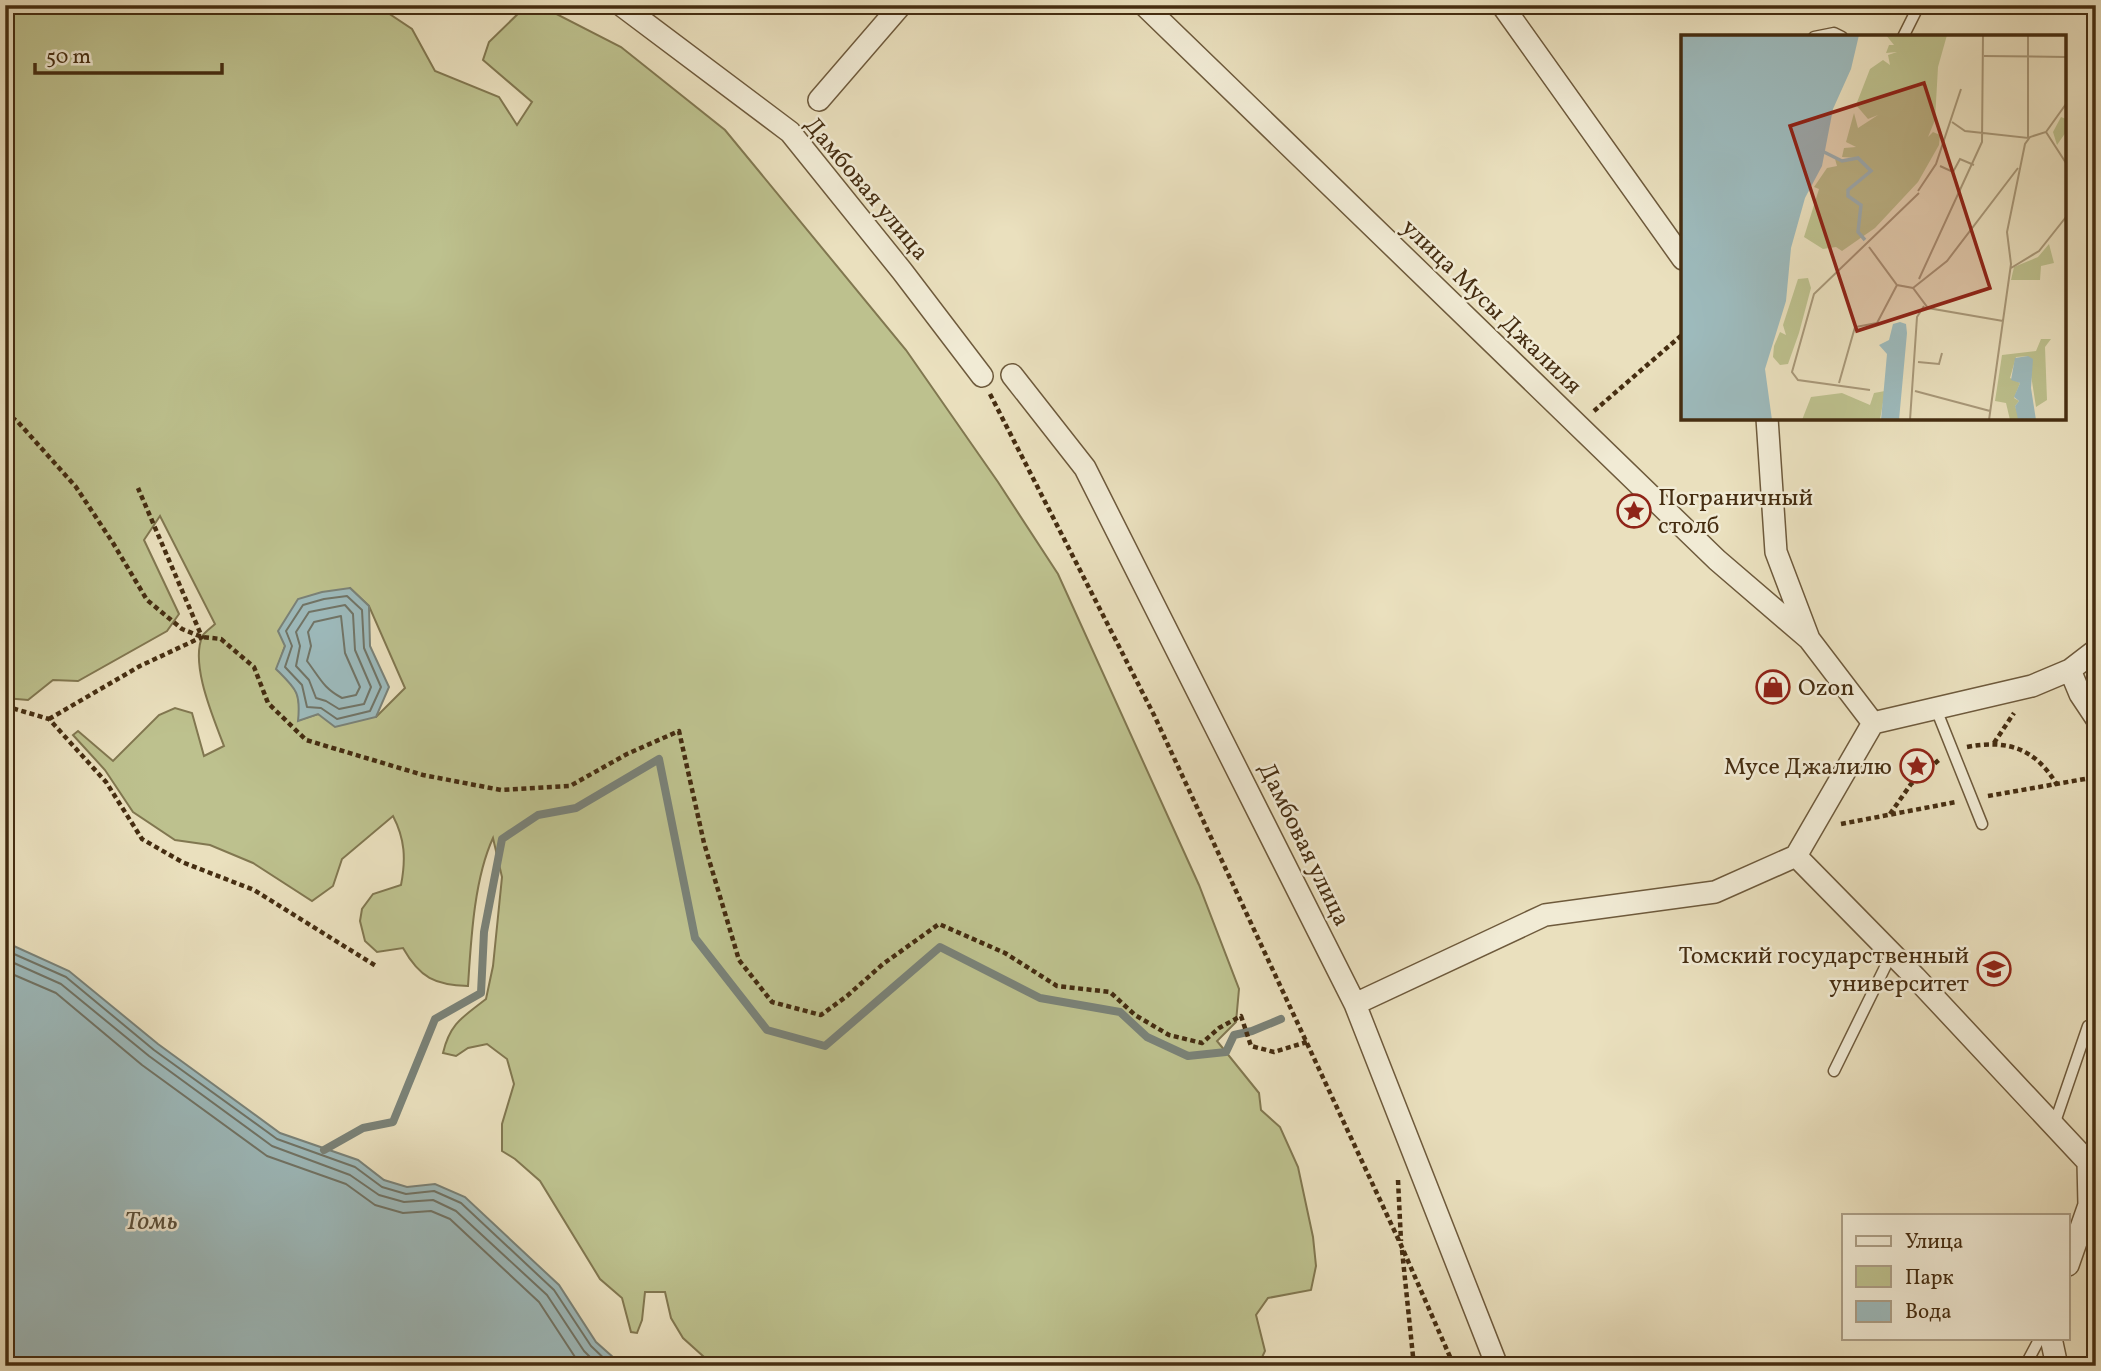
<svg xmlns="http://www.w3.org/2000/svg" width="2101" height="1371" font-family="Vollkorn,serif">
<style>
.green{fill:#bdc18e;stroke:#817750;stroke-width:2;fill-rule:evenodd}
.water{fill:#9dbabc;stroke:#7a8278;stroke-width:2}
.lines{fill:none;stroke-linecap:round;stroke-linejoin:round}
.shore{stroke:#717466;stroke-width:2}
.stream{stroke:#7a8278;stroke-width:8}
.lane-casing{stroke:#6e5a3c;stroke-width:13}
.street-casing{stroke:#6e5a3c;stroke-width:24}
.path{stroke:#452d11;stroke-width:4.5;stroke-dasharray:5 3.5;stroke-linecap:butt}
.lane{stroke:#f1ebd5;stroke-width:10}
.street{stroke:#f1ebd5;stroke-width:21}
.labels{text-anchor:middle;stroke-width:5;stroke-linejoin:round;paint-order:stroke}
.street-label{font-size:24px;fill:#452d11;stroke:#f1ebd5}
.poi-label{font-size:24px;fill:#452d11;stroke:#f1ebd5;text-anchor:start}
.water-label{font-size:26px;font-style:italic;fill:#5b503c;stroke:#f1ebd5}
.inset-river{fill:none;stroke:#9dbabc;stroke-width:3.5}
.inset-road{fill:none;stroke:#a89879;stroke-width:2}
.view{fill:#8f2418;fill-opacity:0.15;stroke:#8f2418;stroke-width:3.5}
.inset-edge{fill:none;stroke:#452d11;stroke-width:3.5}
</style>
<rect width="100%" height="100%" fill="#eae0be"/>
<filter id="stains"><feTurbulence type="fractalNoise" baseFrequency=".00286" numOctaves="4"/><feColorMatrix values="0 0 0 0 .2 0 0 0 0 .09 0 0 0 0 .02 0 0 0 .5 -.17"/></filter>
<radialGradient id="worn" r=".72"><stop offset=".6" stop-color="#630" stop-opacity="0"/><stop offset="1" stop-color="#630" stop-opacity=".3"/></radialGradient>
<path class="green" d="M5,5H376L412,29L435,71L499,97L517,125L532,102L483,60L489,42L527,5H539L621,47L725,130L906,350L998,482L1058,574L1199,885L1239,989L1236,1022L1217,1041L1259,1093L1261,1110L1280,1127L1298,1167L1313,1237L1316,1266L1311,1290L1268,1298L1256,1315L1265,1351L1258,1366H714L683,1338L671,1318L665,1292H645L642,1320L637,1333L631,1332L622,1298L600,1279L540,1181L515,1159L502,1151V1124L514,1084L507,1059L487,1044L468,1048L456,1056L443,1053C450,1023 463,1017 486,999L493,966L502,877L493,838C474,879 471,940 468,986C435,985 420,978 403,948L377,952L365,941L360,921L362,909L373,894L401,885C406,859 405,839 393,816L342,859L333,886L312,901L253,863L210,845L175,840L133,812L105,770L73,735L78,731L113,761L159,715L175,708L192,713L204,756L224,746C214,719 189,663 203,635C206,631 212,627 215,624L160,516L144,540L179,614L167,631L78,681L53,680L28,700L5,698ZM350,588L369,606L405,688L376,717L318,714L299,720C301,692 296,688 277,669L285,646Z"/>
<path class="water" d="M350,588L369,606L370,646L389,687L376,717L335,727L318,714L298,721C301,692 296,689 276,669L285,646L278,631L298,599L322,592Z
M5,942L69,971L158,1044L280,1133L358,1160L384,1180L407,1187L435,1184L465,1197L559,1285L596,1342L623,1366H5Z"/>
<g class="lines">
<path class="shore" d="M347,596L362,610L364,648L381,687L370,711L337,719L321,708L307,707L302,685L285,667L292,646L286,631L303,605L324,599Z
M345,605L353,614L355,650L371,687L364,704L339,709L326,701L316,698L309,680L296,666L300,646L296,632L309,612Z
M341,616L345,653L360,687L356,695L342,698C323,688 320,678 307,661L311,646L308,632L314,622Z
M5,950L66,977L154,1050L277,1139L355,1167L382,1187L406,1194L434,1191L461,1203L554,1290L591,1346L612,1366
M5,959L61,984L149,1056L272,1146L350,1175L379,1195L404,1202L433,1200L456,1211L547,1295L584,1351L599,1366
M5,971L56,993L142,1065L267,1156L346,1184L375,1205L403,1213L431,1211L450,1219L539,1302L575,1357L584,1366"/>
<path class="stream" d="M324,1150L363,1128L393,1122L435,1019L481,993L484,932L502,839L538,815L576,808L659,759L695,938L767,1030L825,1046L940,947L1040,998L1120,1012L1147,1037L1188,1056L1226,1052L1234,1035L1252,1031L1281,1019"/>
<defs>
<path id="lane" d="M1814,37L1834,33L1842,37
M1903,37L1919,5
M1936,709L1982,824
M1834,1071L1892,953
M2054,1125L2088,1026
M2025,1366L2040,1338"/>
<path id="street" d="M621,5L790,132L902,271L982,376
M1144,5L1717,560L1809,639
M1502,5L1683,259
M819,100L901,5
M1012,375L1085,468L1355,1004L1497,1366
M1767,418L1776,552L1809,639L1873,723
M2070,670L2080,694L2096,718
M1796,856L1915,977L2088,1162L2089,1205L2068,1265
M1355,1004L1545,915L1715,892L1796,856L1873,723L2032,686L2070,670L2096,650
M2051,1338L2057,1366"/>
</defs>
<use href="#lane" class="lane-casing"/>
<use href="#street" class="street-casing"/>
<path class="path" d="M990,394L1154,715L1401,1245L1454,1366
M1594,411L1683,334
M5,412L18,422L76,487L113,543L147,600L182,629L202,637L221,639L254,667L268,703L306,740L423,775L501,790L570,786L627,754L679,731L704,843L739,960L772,1002L821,1015L847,996L883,964L939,924L1005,953L1057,986L1110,992L1135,1015L1169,1035L1202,1043L1219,1028L1241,1016L1251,1046L1274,1052L1307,1042
M5,706L49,719L106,782L142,839L182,862L254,890L376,966
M49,719L140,666L202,637L138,488
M1994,743L2014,713
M1967,747C2008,739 2036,749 2057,785
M1988,796L2096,777
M1890,814L1911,784L1940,759
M1841,824L1956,802
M1398,1180L1401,1241
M1402,1250L1414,1366"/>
<use href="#lane" class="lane"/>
<use href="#street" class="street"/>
</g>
<defs>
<symbol id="sight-ring" viewBox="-11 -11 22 22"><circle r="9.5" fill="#f1ebd5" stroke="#8f2418" stroke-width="1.5"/><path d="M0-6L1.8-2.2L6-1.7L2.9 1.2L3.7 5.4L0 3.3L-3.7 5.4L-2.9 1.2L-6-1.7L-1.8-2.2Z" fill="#8f2418"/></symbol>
<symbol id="shop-ring" viewBox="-11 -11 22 22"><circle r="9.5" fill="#f1ebd5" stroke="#8f2418" stroke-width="1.5"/><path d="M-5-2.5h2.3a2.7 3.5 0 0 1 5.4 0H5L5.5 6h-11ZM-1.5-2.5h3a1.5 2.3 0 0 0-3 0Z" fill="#8f2418"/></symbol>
<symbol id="university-ring" viewBox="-11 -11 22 22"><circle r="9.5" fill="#f1ebd5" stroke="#8f2418" stroke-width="1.5"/><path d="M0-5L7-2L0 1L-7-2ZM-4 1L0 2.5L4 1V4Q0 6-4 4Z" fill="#8f2418"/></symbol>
</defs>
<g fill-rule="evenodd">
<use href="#sight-ring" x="1615" y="492" width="38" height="38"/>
<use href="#shop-ring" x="1754" y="668" width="38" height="38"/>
<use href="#sight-ring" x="1898" y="747" width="38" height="38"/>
<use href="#university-ring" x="1975" y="950" width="38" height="38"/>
</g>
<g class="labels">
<g class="street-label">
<text transform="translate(867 188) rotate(50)" y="8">Дамбовая улица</text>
<text transform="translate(1492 306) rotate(44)" y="8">улица Мусы Джалиля</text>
<text transform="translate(1305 844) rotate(64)" y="8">Дамбовая улица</text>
</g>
<g class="poi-label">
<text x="1658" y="505">Пограничный<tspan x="1658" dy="28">столб</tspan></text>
<text x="1798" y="695">Ozon</text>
<text x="1892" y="774" text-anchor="end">Мусе Джалилю</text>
<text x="1969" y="963" text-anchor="end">Томский государственный<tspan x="1969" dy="28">университет</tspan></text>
</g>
<g class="water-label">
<text x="151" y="1229">Томь</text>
</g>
</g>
<g transform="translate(1681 35)">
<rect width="385" height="385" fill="#eae0be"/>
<path d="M205,0H266L257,32L254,85L247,102L252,97L259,100L258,110L237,147L194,193L161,216L155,212L142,214L123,202L138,154L133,152L146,133L156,131L154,124L161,127L175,123L161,122L163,113L175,112L165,107L173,78L177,93L197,80L187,84L175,70L189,34L202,25L209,30L207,20L216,17L205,18L208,10H213ZM380,82L385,84V97L376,110L372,97ZM368,209L373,228L360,231L359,245H330L333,232L357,222ZM127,243L130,253L118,298L107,329L99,330L92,322L93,311L99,297L105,300L102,290L117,244ZM360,304H370L364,312L366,365L355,372L347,321L335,322L329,343L339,348L333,363L338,366L334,371L339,385H329L325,368L314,366L321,320L355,316ZM204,356L199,385H121L130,362L161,358L189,370L193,358Z" fill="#bdc18e"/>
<path d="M0,0H178L170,34L152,74L141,131L124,163L110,213L105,266L84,334L91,385H0ZM219,287L225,289L226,298L218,385H200L206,319L198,310L208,305L212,289ZM347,321L352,324L350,353L355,385L337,384L334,371L338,366L333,362L339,348L330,345L334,323Z" fill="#9dbabc"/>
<path class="inset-river" d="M141,116L161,126L177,123L190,136L167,155V161L180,170L177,197L184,205"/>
<path class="inset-road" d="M303,21L385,22M271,87L284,96L347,103V0M365,97L385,128M259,131L272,137L279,124L293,130M237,156L255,129L280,54M188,212L216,250L232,253L247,273L322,286M330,233L358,216L385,182M238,244L301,107L302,0M232,253L266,226L337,133M237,327L258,329L261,318M158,348L174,292L196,288L216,250M189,355L117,345L111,337L133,259L238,158M234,356L309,376M229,385L236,282L243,271M308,385L330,229L326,197L344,109L349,102L365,97L385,69"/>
<path class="view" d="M243,48L309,253L176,296L109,91Z"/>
<rect width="385" height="385" class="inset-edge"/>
</g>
<rect width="2101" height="1371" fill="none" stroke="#eae0be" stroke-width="28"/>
<rect x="7" y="7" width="2087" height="1357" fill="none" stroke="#452d11" stroke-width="3.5"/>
<rect x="14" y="14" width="2073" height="1343" fill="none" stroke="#452d11" stroke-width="2"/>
<rect x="1842" y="1214" width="228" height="126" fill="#f1ebd5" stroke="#ac9f87" stroke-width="2"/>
<rect x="1856" y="1236" width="35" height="10" fill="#f1ebd5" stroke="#ac9f87" stroke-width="2"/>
<text x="1905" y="1248" font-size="21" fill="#452d11">Улица</text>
<rect x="1856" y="1266" width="35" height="21" fill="#bdc18e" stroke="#ac9f87" stroke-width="2"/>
<text x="1905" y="1284" font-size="21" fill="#452d11">Парк</text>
<rect x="1856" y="1301" width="35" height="21" fill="#9dbabc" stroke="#ac9f87" stroke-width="2"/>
<text x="1905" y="1318" font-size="21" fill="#452d11">Вода</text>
<path d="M35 63v10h187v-10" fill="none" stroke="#452d11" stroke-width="3.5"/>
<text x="46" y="63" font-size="21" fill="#452d11" stroke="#f1ebd5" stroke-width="5" paint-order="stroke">50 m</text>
<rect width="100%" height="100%" filter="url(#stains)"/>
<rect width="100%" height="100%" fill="url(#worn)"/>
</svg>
